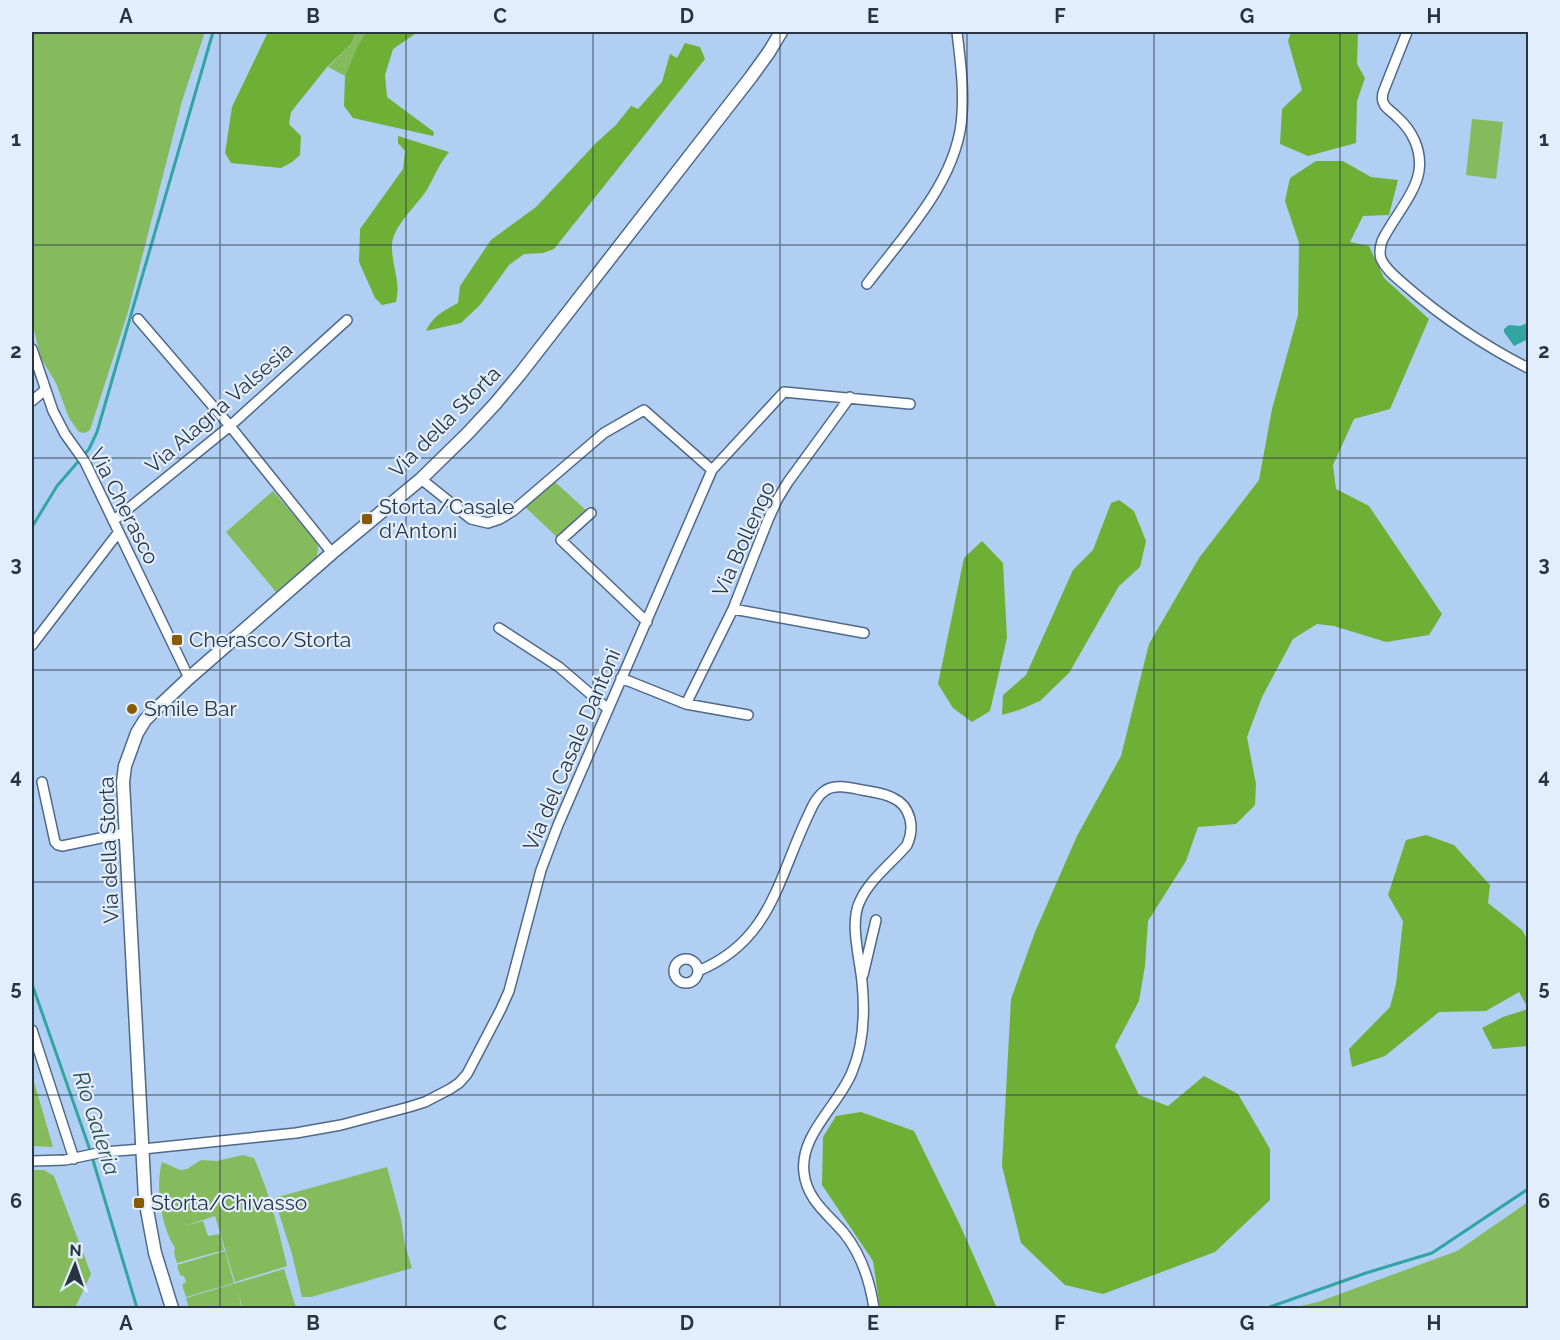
<svg xmlns="http://www.w3.org/2000/svg" width="1560" height="1340" font-family="Raleway,sans-serif">
<style>
.green{fill:#85bb5c}
.forest{fill:#6eaf35}
.water{fill:#32a5a3}
.lines{fill:none;stroke-linecap:round;stroke-linejoin:round}
.stream{stroke:#32a5a3;stroke-width:3}
.street-casing{stroke:#4f6989;stroke-width:12}
.secondary-casing{stroke:#4f6989;stroke-width:15}
.street{stroke:#fff;stroke-width:9}
.secondary{stroke:#fff;stroke-width:12}
.grid{fill:none;stroke:#293442;stroke-width:1.5;stroke-opacity:0.55}
.poi-dot{fill:#8a5a00;stroke:#e2eefc;stroke-width:2}
.labels{text-anchor:middle;stroke-width:4.5;stroke-linejoin:round;paint-order:stroke}
.street-label{font-size:21px;fill:#293442;stroke:#e2eefc}
.poi-label{font-size:21px;fill:#293442;stroke:#e2eefc;text-anchor:start}
.water-label{font-size:22px;font-style:italic;fill:#2a4c4b;stroke:#e2eefc}
.neatline{fill:none;stroke:#293442;stroke-width:2}
.grid-label{font-size:20px;text-anchor:middle;font-weight:bold;fill:#293442}
</style>
<rect width="100%" height="100%" fill="#b1cff2"/>
<path class="green" d="M32,32H205L182,101L128,312L90,430L85,433L79,432L69,418L56,383L41,358L32,322Z
M356,32H366L357,47L345,76L328,67L351,44Z
M1472,119L1503,122L1496,179L1466,175Z
M555,482L586,510L558,538L524,506Z
M273,491L317,542L318,546L317,557L276,592L226,532Z
M32,1075L53,1147L32,1146Z
M243,1155L254,1158C269,1192 279,1230 287,1266L235,1282L215,1216L184,1226L203,1221L208,1236L220,1234L224,1250L177,1263L174,1253L175,1248C161,1226 155,1187 162,1162L180,1170L187,1169L201,1160L217,1161Z
M387,1167L401,1219L405,1245L412,1268L311,1297H302L292,1254L274,1198Z
M32,1170H44L54,1176L91,1274L75,1308H32Z
M1528,1202V1308H1301V1306L1318,1302L1457,1251Z
M225,1251L234,1283L186,1297L182,1285L186,1282L184,1276L180,1275L177,1265Z
M284,1269L296,1308H243L237,1290L242,1308H189L186,1298Z"/>
<path class="forest" d="M268,32H356L351,44L327,67L291,112L289,124L301,136L300,155L292,162L281,168L231,163L225,153L232,107Z
M366,32H427L415,34L393,49L385,75L387,97L434,132L433,136L353,118L344,106L345,76L357,47Z
M1291,32H1358L1357,64L1365,78L1357,101L1356,143L1308,156L1280,144L1282,109L1302,90L1288,41Z
M685,43L700,47L705,59L554,249L543,253L524,254L509,265L480,305L461,323L426,331C434,315 442,312 458,303L460,286L491,240L536,207L596,143L616,125L631,106L638,109L662,82L670,54L677,58Z
M398,136L449,152C440,163 435,175 428,188C418,205 391,227 392,247C392,267 401,282 396,302L382,305L375,298L359,262L360,229L403,169L405,151L398,143Z
M1316,161H1343L1371,177L1398,180L1389,215L1363,216L1350,242L1369,246L1384,278L1429,319L1390,409L1354,419L1333,465L1336,489L1369,506L1442,614L1429,635L1386,642L1334,626L1317,624L1293,639L1262,697L1247,737L1256,784L1255,805L1236,824L1198,827L1186,861L1148,921L1145,966L1139,1001L1115,1046L1139,1095L1168,1106L1204,1076L1238,1094L1270,1149V1200L1215,1252L1103,1294L1065,1285L1021,1243L1002,1166L1011,999L1035,932L1077,836L1121,756L1149,644L1199,558L1259,480L1272,409L1298,315L1299,243L1285,201L1290,178Z
M1119,500L1134,511L1146,541L1140,567L1119,586L1069,673L1040,701L1019,710L1002,715L1003,695L1026,675L1073,570L1093,550L1111,503Z
M982,541L1003,563L1007,638L990,711L972,722L953,708L938,684L964,558Z
M1426,835L1454,845L1490,885L1488,903L1522,930L1528,941V1008L1519,992L1486,1011L1439,1012L1385,1056L1352,1067L1349,1049L1390,1007L1396,984L1403,921L1388,895L1406,840Z
M1528,1009V1046L1493,1049L1482,1028L1503,1017Z
M861,1112L914,1131L960,1225L996,1306L999,1308H880L873,1261L822,1185L823,1137L836,1116Z"/>
<path class="water" d="M1525,324H1528V339L1514,346L1504,332V329L1509,325L1520,326Z"/>
<g class="lines">
<path class="stream" d="M32,527L57,486L89,449L97,432L213,32
M32,984L90,1150L137,1308
M1267,1308L1366,1273L1432,1253L1528,1189"/>
<defs>
<path id="street" d="M1407,32L1384,90C1382,95 1381,99 1384,104C1386,109 1393,112 1397,117C1412,130 1422,150 1419,171C1416,193 1392,220 1382,241C1380,247 1379,252 1381,259C1386,270 1397,278 1406,286C1443,318 1485,346 1528,368
M867,284C904,235 959,179 962,114C964,86 960,59 957,32
M138,319L230,426L332,553
M32,349L53,411L65,434L85,462L189,678
M32,401L45,390
M712,470L784,392L910,404
M591,513L561,540L647,622
M113,521L230,426L347,320
M733,609L864,633
M499,628L559,667L608,709
M32,645L118,533
M621,678L686,704L748,715
M686,704L733,609L768,520L777,500L788,482L850,397
M42,782L55,842L58,845L62,846L125,833
M674 971a12 12 0 1 1 24 0a12 12 0 1 1-24 0Z
M698,971C769,942 777,883 806,820C811,810 815,797 826,790C836,784 851,788 862,790C872,792 884,793 893,798C911,806 915,828 907,845C892,863 870,879 860,901C849,923 860,958 862,982C865,1012 864,1044 852,1072C839,1105 799,1135 804,1173C807,1200 828,1214 844,1233C861,1254 870,1282 874,1308
M863,975L876,920
M32,1030L74,1159
M32,1161L65,1160L103,1152L143,1149L296,1133L341,1125L409,1107L425,1102L450,1089L459,1083L467,1074L501,1009L509,991L541,870L558,825L712,470L644,410L604,433L513,511L500,519L488,523L471,519L421,479"/>
<path id="secondary" d="M172,1308L155,1253L145,1199L123,782L125,766L137,733L145,720L155,710L189,678L332,553L421,479L467,434L495,404L520,374L751,77L769,52L781,32"/>
</defs>
<use href="#street" class="street-casing"/>
<use href="#secondary" class="secondary-casing"/>
<use href="#street" class="street"/>
<use href="#secondary" class="secondary"/>
</g>
<path class="grid" d="M220,32V1308M406,32V1308M593,32V1308M780,32V1308M967,32V1308M1154,32V1308M1340,32V1308M32,245H1528M32,458H1528M32,670H1528M32,882H1528M32,1095H1528"/>
<g class="poi-dot">
<rect x="361" y="513" width="12" height="12" rx="3"/>
<rect x="171" y="634" width="12" height="12" rx="3"/>
<circle cx="132" cy="709" r="6"/>
<rect x="133" y="1197" width="12" height="12" rx="3"/>
</g>
<g class="labels">
<g class="street-label">
<text transform="translate(219 408) rotate(-41)" y="7">Via Alagna Valsesia</text>
<text transform="translate(445 422) rotate(-45)" y="7">Via della Storta</text>
<text transform="translate(124 506) rotate(63)" y="7">Via Cherasco</text>
<text transform="translate(744 539) rotate(-66)" y="7">Via Bollengo</text>
<text transform="translate(572 750) rotate(-67)" y="7">Via del Casale Dantoni</text>
<text transform="translate(109 850) rotate(-92)" y="7">Via della Storta</text>
</g>
<g class="poi-label">
<text x="379" y="514">Storta/Casale<tspan x="379" dy="24">d'Antoni</tspan></text>
<text x="189" y="647">Cherasco/Storta</text>
<text x="144" y="716">Smile Bar</text>
<text x="151" y="1210">Storta/Chivasso</text>
</g>
<g class="water-label">
<text transform="translate(97 1123) rotate(72)" y="8">Rio Galeria</text>
</g>
</g>
<rect width="1560" height="1340" fill="none" stroke="#e2eefc" stroke-width="66"/>
<g transform="translate(75 1265) rotate(2)" stroke="#e2eefc" stroke-width="4.5" paint-order="stroke">
<path d="M0-4.5L10 22L0 15L-10 22Z" fill="#293442"/>
<text y="-9" font-size="16" font-weight="bold" text-anchor="middle" fill="#293442">N</text>
</g>
<rect x="33" y="33" width="1494" height="1274" class="neatline"/>
<g class="grid-label">
<text x="126" y="23">A</text>
<text x="313" y="23">B</text>
<text x="500" y="23">C</text>
<text x="687" y="23">D</text>
<text x="873" y="23">E</text>
<text x="1060" y="23">F</text>
<text x="1247" y="23">G</text>
<text x="1434" y="23">H</text>
<text x="16" y="146">1</text>
<text x="1544" y="146">1</text>
<text x="16" y="358">2</text>
<text x="1544" y="358">2</text>
<text x="16" y="571">3</text>
<text x="1544" y="571">3</text>
<text x="16" y="783">4</text>
<text x="1544" y="783">4</text>
<text x="16" y="995">5</text>
<text x="1544" y="995">5</text>
<text x="16" y="1208">6</text>
<text x="1544" y="1208">6</text>
<text x="126" y="1330">A</text>
<text x="313" y="1330">B</text>
<text x="500" y="1330">C</text>
<text x="687" y="1330">D</text>
<text x="873" y="1330">E</text>
<text x="1060" y="1330">F</text>
<text x="1247" y="1330">G</text>
<text x="1434" y="1330">H</text>
</g>
</svg>
